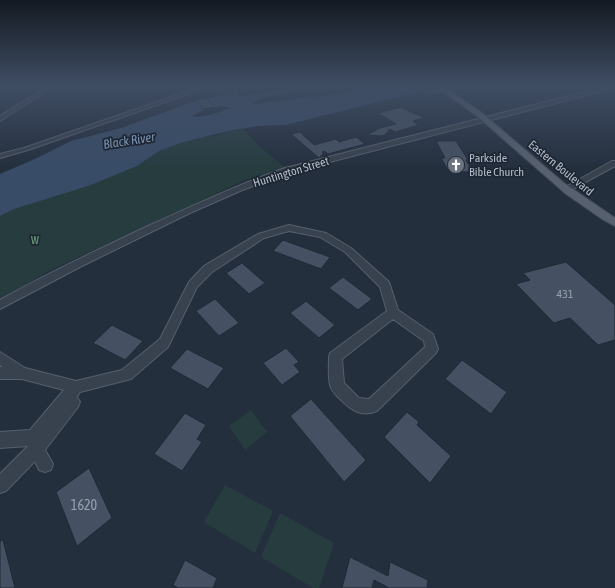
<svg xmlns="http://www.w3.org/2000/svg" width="615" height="588" font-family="'Asap Condensed',sans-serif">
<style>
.green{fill:#263c3f}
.water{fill:#394c67;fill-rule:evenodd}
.building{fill:#455162;stroke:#1f2835}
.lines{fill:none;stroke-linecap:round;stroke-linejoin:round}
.minor-casing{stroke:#565f6c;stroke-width:2}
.major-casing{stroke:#414a57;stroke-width:2}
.minor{fill:#38414e;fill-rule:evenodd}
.major{fill:#56606e;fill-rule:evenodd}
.labels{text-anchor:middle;stroke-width:3.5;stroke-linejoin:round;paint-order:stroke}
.far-poi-label{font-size:12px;fill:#b4bcc9;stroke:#1d2633;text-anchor:start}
.far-street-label{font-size:12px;fill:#b4bcc9;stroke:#1d2633}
.number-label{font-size:12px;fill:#98a1af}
.far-water-label{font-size:13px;font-style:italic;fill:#7c92b1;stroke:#1d2633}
.park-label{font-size:14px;fill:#6b9a76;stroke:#1d2633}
.near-number-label{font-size:14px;fill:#98a1af}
</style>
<rect width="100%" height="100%" fill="#242f3e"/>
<path class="green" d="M216,85H272L218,96L207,88Z
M243,129L258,145L286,168L245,180L49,271L0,299V216L14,209L137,166L159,151L184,142Z
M251,410L267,432L245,450L229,426Z
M225,485L273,511L255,553L204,522Z
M280,513L334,543L319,588H313L261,557Z"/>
<path class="water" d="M297,85H323L262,98L252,104L331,95L363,88L370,85H602L568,90L472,89L429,94L421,91L286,125L258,126L224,132L184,142L159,151L137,166L88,186L14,209L0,216V174L37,158L71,141L121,128L189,103L237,92L239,96L253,95ZM221,106L230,108C220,112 202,119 192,116L204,110Z"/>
<path class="building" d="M206,98L215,107L204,109L195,100Z
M401,107L424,118L413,121L419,125L395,132L390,129L385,135L382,136L367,135L380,128L396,124L378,113Z
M300,132L314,145L336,139L339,142L356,137L365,144L328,154L324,151L322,152L324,153L319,158L291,134Z
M436,141H456L468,160H466L473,172H449L441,158H445Z
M283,240L330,257L321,269L273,251Z
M566,262L615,305V340L598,345L570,318L554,323L516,284L530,280L523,273Z
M242,263L265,283L249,294L226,273Z
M343,277L372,299L358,310L329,288Z
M215,299L239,323L219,336L196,311Z
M306,301L335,325L319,338L290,313Z
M112,325L143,341L125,360L93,343Z
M286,348L299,362L294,365L300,372L282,385L263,363Z
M187,349L224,368L208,389L170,368Z
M462,360L507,392L491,414L445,379Z
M311,399L366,460L344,482L290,416Z
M407,412L419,422L417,425L451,456L430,483L384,437Z
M185,413L206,425L197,439L202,442L182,471L154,454Z
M89,468L112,518L77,546L56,492Z
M3,540L15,588H0V541Z
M350,557L388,576L390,562L428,580L427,588H389L374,580L372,588H342Z
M185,560L217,578L213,588H178L173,585Z"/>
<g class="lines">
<defs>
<path id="minor" d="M50,85H56L0,121V116Z
M206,85H214L28,150L0,158V154L24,148Z
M612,85H615V88L291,172L240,191L190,213L80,267L0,309V300C49,272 100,249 150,225C195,205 239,184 285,168Z
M612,161H615V166L569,191H566L562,189Z
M289,225L326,233L351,248L389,282L398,310L433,334L438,349L436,353L377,411C360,418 350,409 339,398C335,394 331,390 330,385C328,376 329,366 329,357L330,353L387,311L380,287L345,252L320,237L289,231L264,238L212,272L197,287L168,347L131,379L80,392L77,397L80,402L78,407L45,450L53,464L51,470L45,472L39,470L35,461L6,491L0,493V474L28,446L0,448V432L30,430L64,390L22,379H0V367H3L0,365V352L25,368L76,381L122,370L160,339L189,282L204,266L258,234ZM393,319L424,341L425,347L369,399L359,398L344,383L342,359Z"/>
<path id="major" d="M434,85H442L482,113L564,183L615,218V226L602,219L566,194L477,116Z"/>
</defs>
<use href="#minor" class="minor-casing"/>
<use href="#major" class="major-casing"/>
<use href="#minor" class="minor"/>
<use href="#major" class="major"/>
</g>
<linearGradient id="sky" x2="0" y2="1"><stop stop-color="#141a22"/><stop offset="0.51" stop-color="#3f4d63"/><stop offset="1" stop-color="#3f4d63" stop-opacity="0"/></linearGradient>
<rect width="615" height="168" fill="url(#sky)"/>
<defs>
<symbol id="church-disc" viewBox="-11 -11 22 22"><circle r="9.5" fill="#6b7280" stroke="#1d2633"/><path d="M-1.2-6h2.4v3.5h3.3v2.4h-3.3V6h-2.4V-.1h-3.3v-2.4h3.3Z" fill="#fff"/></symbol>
</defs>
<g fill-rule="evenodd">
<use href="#church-disc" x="446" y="155" width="20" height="20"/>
</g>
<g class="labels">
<g class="far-poi-label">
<text x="469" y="162">Parkside<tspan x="469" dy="14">Bible Church</tspan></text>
</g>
<g class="far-street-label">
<text transform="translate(561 168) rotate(39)" y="4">Eastern Boulevard</text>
<text transform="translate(291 172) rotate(-17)" y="4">Huntington Street</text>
</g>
<g class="number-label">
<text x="565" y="298">431</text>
</g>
<g class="far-water-label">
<text transform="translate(129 140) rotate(-9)" y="5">Black River</text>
</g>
<g class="park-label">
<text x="35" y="244">w</text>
</g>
<g class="near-number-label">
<text x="84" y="510">1620</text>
</g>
</g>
</svg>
